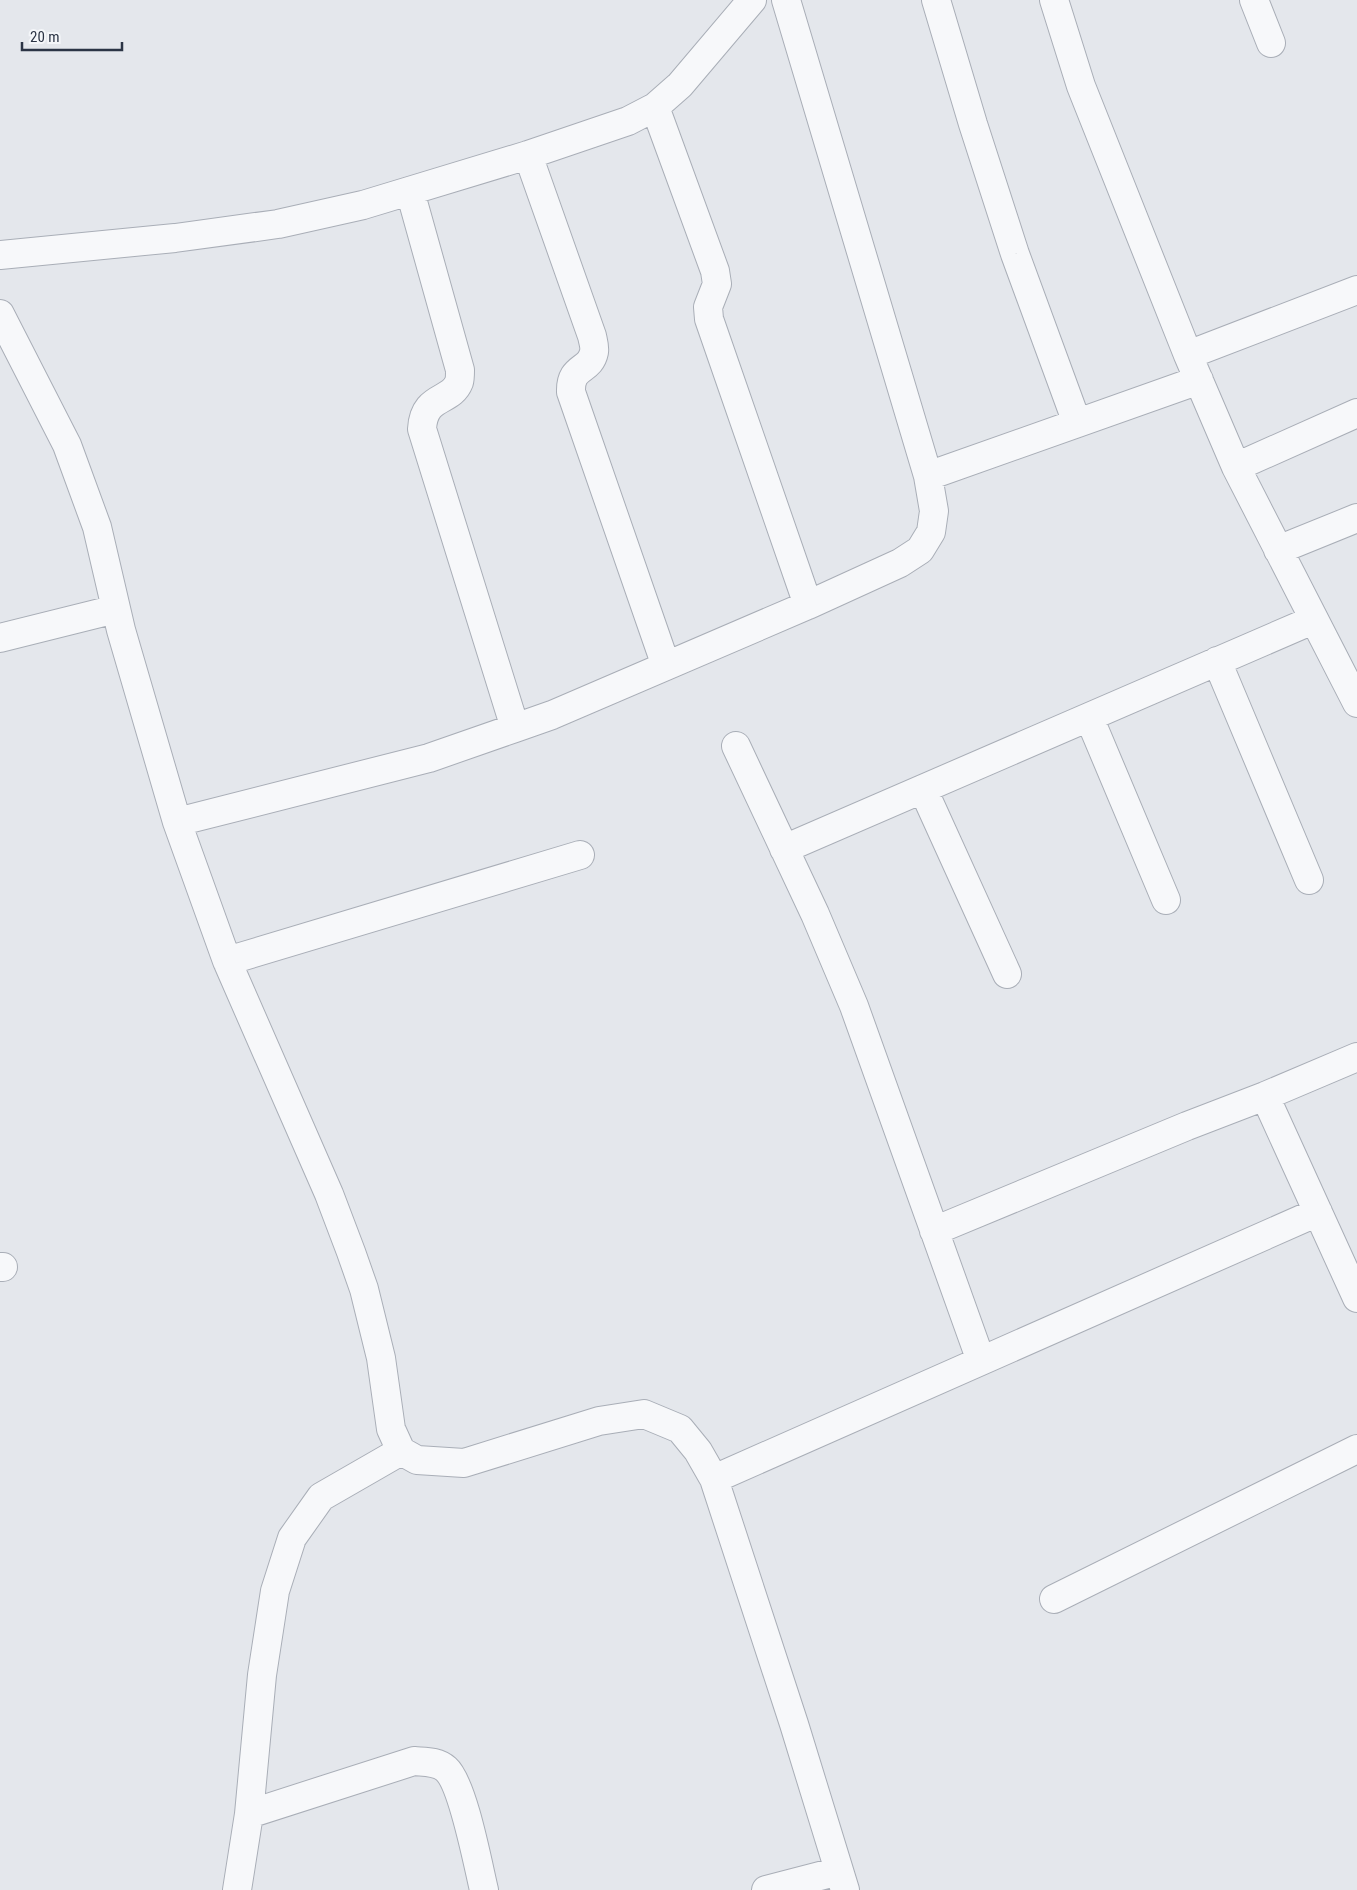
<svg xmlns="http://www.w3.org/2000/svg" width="1357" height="1890" font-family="'Roboto Condensed',sans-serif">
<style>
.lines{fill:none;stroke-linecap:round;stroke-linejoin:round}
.minor-casing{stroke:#a9aeb7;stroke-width:30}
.minor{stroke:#f7f8fa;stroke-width:28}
</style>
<rect width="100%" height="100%" fill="#e4e7ec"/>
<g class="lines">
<defs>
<path id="minor" d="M936,0L973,124L1015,254L1077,423
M1054,0L1081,86L1188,355L1236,467L1357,703
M1254,0L1271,43
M655,107L715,271L717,284L708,307L709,319L808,605
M528,155L592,336C593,341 595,347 594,352C590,372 570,365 571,392L666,666
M410,191L460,370C460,373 460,379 459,382C451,403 424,394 422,429L515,728
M0,255L175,238L278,224L363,205L528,155L628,121L655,107L680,85L752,0
M0,314L67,445L97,527L121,630L177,822L227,961L329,1194L351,1252L364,1289L381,1358L391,1429L401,1451L417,1460L464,1463L599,1421L644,1414L680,1429L698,1451L714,1479L794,1724L845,1890
M1188,355L1357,290
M1236,467L1357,413
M928,476L1199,380
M1278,550L1357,518
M0,638L116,609
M1217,661L1309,880
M1089,717L1166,900
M736,746L815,914L854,1006L981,1361
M923,789L1007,974
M177,822L429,758L515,728L552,715L808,605L900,563L920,550L931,532L934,511L928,476L786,0
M784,849L1313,620
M227,961L580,855
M1265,1096L1357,1298
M934,1231L1187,1126L1265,1096L1357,1057
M0,1267H3
M714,1479L1318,1212
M1054,1599L1357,1449
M249,1814L414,1761C425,1762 437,1761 446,1769C463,1784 478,1865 484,1890
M237,1890L249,1814L262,1675L275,1591L292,1538L321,1497L401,1451
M766,1890L839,1871"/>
</defs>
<use href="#minor" class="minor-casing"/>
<use href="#minor" class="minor"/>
</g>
<path d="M22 42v8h100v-8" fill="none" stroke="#2b3445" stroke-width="2.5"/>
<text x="30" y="42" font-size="15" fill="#2b3445" stroke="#f4f6f9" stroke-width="4" paint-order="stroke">20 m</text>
</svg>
